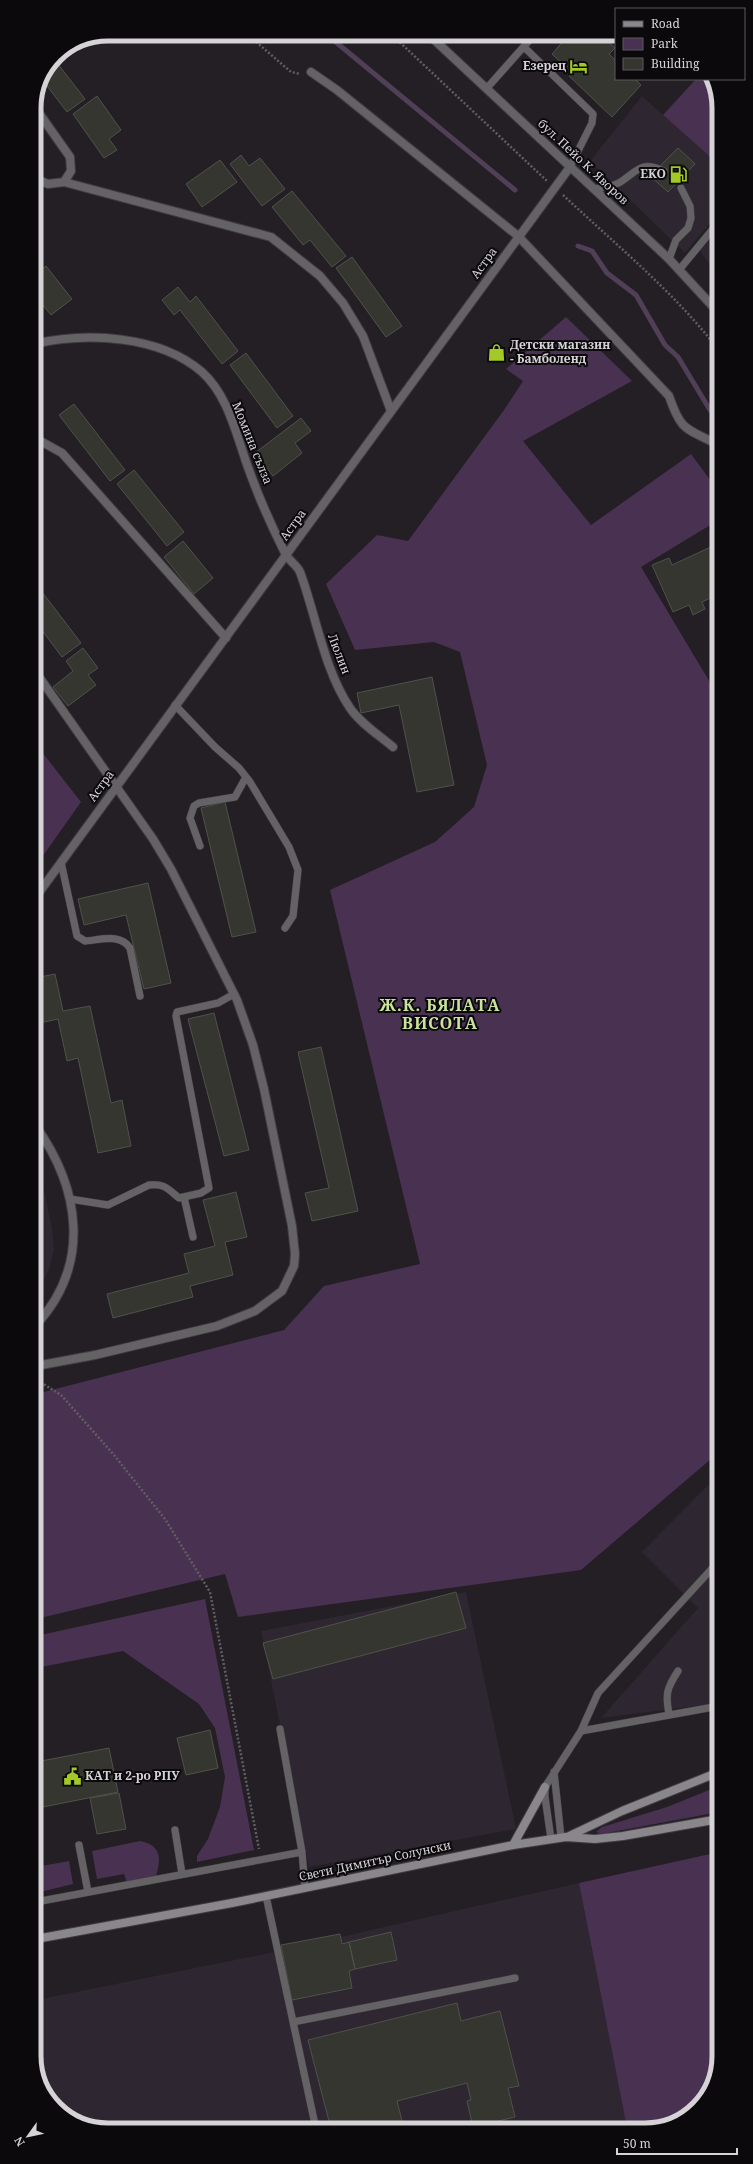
<svg xmlns="http://www.w3.org/2000/svg" width="753" height="2164" font-family="'Noto Serif',serif">
<style>
.built{fill:#2e2631}
.green{fill:#493151}
.lines{fill:none;stroke-linecap:round;stroke-linejoin:round}
.stream{stroke:#503f56;stroke-width:5}
.building{fill:#34362f;stroke:#4f524a}
.service-casing{stroke:#403c41;stroke-width:8}
.minor-casing{stroke:#403c41;stroke-width:10}
.tertiary-casing{stroke:#403c41;stroke-width:10}
.secondary-casing{stroke:#403c41;stroke-width:10}
.path{stroke:#615d63;stroke-width:2.5;stroke-dasharray:2 2;stroke-linecap:butt}
.service{stroke:#646265;stroke-width:7}
.minor{stroke:#646265;stroke-width:8}
.tertiary{stroke:#646265;stroke-width:8}
.secondary{stroke:#8a878c;stroke-width:8}
.labels{text-anchor:middle;stroke-width:4;stroke-linejoin:round;paint-order:stroke}
.poi-label{font-size:12px;font-weight:bold;fill:#d6d3d7;stroke:#0b090c;text-anchor:end}
.street-label{font-size:12px;fill:#d6d3d7;stroke:#0b090c}
.district-label{font-size:16px;font-weight:bold;letter-spacing:1px;fill:#cbe399;stroke:#0b090c}
.rim{fill:none;stroke:#d6d3d7;stroke-width:5}
</style>
<rect width="100%" height="100%" fill="#231f25"/>
<path class="built" d="M642,96L717,163V215L685,253L590,161Z
M717,224V275L700,251L709,234Z
M35,1171L42,1181L52,1228L54,1249L50,1267L36,1296Z
M718,1475L719,1703L601,1718L698,1608L642,1552Z
M466,1592L516,1829L309,1867L261,1631Z
M579,1883L627,2128L103,2130L59,2112L36,2075V2000L274,1952Z"/>
<path class="green" d="M696,79H710L717,89V163L663,115Z
M566,317L632,381L523,441L591,525L691,454L717,489V521L641,567L717,694L718,1453L581,1570L238,1617L225,1574L36,1619V1394L284,1330L324,1286L420,1264L330,890L435,842L474,807L487,765L460,652L434,642L355,650L326,584L377,535L408,541L504,410L523,381L506,369Z
M35,743L81,802L35,867Z
M205,1599L254,1850L197,1862V1856L208,1839L220,1807L225,1777L215,1728L199,1704L123,1651L36,1668V1636Z
M719,1786V1812L601,1834L596,1832L602,1827L667,1807Z
M140,1841C163,1845 161,1861 155,1879L127,1883L124,1874L97,1879L92,1851Z
M719,1852V2056L704,2101L664,2128H627L579,1883Z
M69,1861L73,1884L36,1893V1867Z"/>
<g class="lines">
<path class="stream" d="M326,34L515,190
M578,246L592,251L607,273L636,295L665,345L678,357L710,410L717,419"/>
</g>
<path class="building" d="M562,34H607L604,38L615,48L609,54L616,61V79H635L641,85L612,117L569,76L572,73L552,54L566,38Z
M54,59L85,99L67,112L44,82Z
M97,96L121,130L109,139L117,150L104,158L73,114Z
M678,148L695,164L668,192L650,176Z
M241,155L249,166L260,158L285,189L262,206L230,164Z
M220,160L237,182L202,207L186,184Z
M292,191L346,256L332,267L310,240L303,245L272,207Z
M352,257L402,326L386,337L336,268Z
M46,266L72,299L51,315L34,294V269L37,273Z
M178,287L190,302L196,296L238,351L222,364L180,310L174,315L162,300Z
M246,353L293,416L277,428L230,365Z
M74,404L125,470L110,481L59,415Z
M301,418L311,431L295,443L302,453L273,476L255,453Z
M134,470L184,532L167,546L117,484Z
M717,533V595L702,602L705,609L693,615L689,605L673,612L652,565L669,558L672,565L715,545L711,535Z
M183,541L213,578L194,594L164,557Z
M39,588L81,643L62,657L35,621V592Z
M83,648L98,668L88,675L96,685L68,706L53,687L73,671L66,661Z
M432,677L454,785L417,792L399,705L361,713L357,693Z
M225,802L256,932L232,937L201,808Z
M148,883L171,983L144,989L126,915L84,925L78,899Z
M55,974L63,1011L90,1006L111,1103L122,1100L131,1146L98,1153L78,1058L67,1061L58,1019L35,1024V978Z
M214,1013L249,1150L224,1156L188,1019Z
M321,1047L358,1211L312,1221L305,1193L329,1188L298,1052Z
M236,1192L247,1237L225,1242L233,1275L190,1286L193,1297L113,1318L107,1294L189,1273L184,1254L215,1246L203,1200Z
M456,1592L466,1628L273,1679L263,1643Z
M210,1730L218,1768L186,1775L177,1738Z
M109,1748L118,1792L43,1807L39,1787L36,1788V1762Z
M119,1793L126,1829L97,1834L90,1798Z
M391,1932L397,1960L355,1969L349,1942Z
M340,1934L342,1944L349,1942L355,1969L349,1971L352,1988L292,2000L281,1945Z
M457,2003L461,2021L500,2011L519,2086L508,2088L515,2117L473,2127L467,2101L471,2100L467,2083L397,2101L404,2129H331L308,2040Z"/>
<g class="lines">
<defs>
<path id="service" d="M524,47L593,114L592,123L570,167
M487,88L535,34
M594,189C604,187 614,187 622,181C639,169 642,161 664,171
M669,259L676,240L688,228L691,218L690,206L681,188
M679,270L717,224
M175,705L215,747L239,768L250,782L289,847L298,870L293,916L285,928
M200,846L190,818L194,806L199,803L235,797L246,777
M61,862L77,936L85,941C100,940 120,933 130,948L140,996
M184,1197L193,1237
M70,1199L108,1205L149,1185C164,1183 168,1189 179,1198L201,1193L209,1188L176,1016L177,1012L218,1003L234,994
M715,1661L719,1664
M669,1714C665,1694 667,1688 678,1671
M280,1729L302,1852L305,1888
M581,1731L598,1693L718,1562
M554,1772L561,1837
M175,1830L182,1874
M551,1839L545,1797V1787L581,1731L719,1706
M79,1845L88,1892
M266,1896L316,2129
M36,1902L302,1852
M293,2022L515,1978"/>
<path id="minor" d="M311,72L337,90L518,236L669,396C681,431 685,428 717,444
M34,106L70,157L71,171L64,182L48,184L34,178
M64,182L271,237L320,276L343,303L363,336L391,411
M34,344C87,332 159,335 202,372C229,396 237,438 249,470C259,498 272,527 285,553C288,560 297,565 300,572C316,615 324,670 350,708C360,723 379,735 393,747
M35,438L62,453L226,638
M35,671L153,839L171,869L237,1000L253,1045L264,1089L292,1226L295,1254L294,1266L282,1291L255,1311L217,1326L95,1355L36,1366
M35,1125C80,1188 92,1264 36,1325"/>
<path id="tertiary" d="M428,34L669,259L717,311
M35,898L570,167"/>
<path id="secondary" d="M567,1837L622,1811L719,1772
M513,1845L545,1787
M36,1939L232,1903L513,1845L566,1837L595,1839L623,1836L719,1819"/>
</defs>
<use href="#service" class="service-casing"/>
<use href="#minor" class="minor-casing"/>
<use href="#tertiary" class="tertiary-casing"/>
<use href="#secondary" class="secondary-casing"/>
<path class="path" d="M247,34L291,72L300,74
M391,34L547,181
M563,195C615,244 673,291 717,348
M36,1383L45,1385L61,1395L114,1455L165,1519L210,1592L259,1849"/>
<use href="#service" class="service"/>
<use href="#minor" class="minor"/>
<use href="#tertiary" class="tertiary"/>
<use href="#secondary" class="secondary"/>
</g>
<defs>
<symbol id="hotel-bare" viewBox="-9 -9 18 18"><path d="M-6-4.5h1.5V1H6V5H4.5V3h-9V5H-6ZM-4 0a1.8 1.8 0 1 1 3.6 0ZM.5 0V-2.5h3Q6-2.5 6 0Z" fill="#a3c927" stroke="#0b090c" stroke-width="2.5" paint-order="stroke"/></symbol>
<symbol id="fuel-bare" viewBox="-9 -9 18 18"><path d="M-5.5-6h7V0h2V4h1.3V-2.5L3-4.5l.8-.8L6-3V5H2.5V1h-1V6h-7ZM-4.2-4.7v3.2H.2V-4.7Z" fill="#a3c927" stroke="#0b090c" stroke-width="2.5" paint-order="stroke"/></symbol>
<symbol id="shop-bare" viewBox="-9 -9 18 18"><path d="M-5-2.5h2.3a2.7 3.5 0 0 1 5.4 0H5L5.5 6h-11ZM-1.5-2.5h3a1.5 2.3 0 0 0-3 0Z" fill="#a3c927" stroke="#0b090c" stroke-width="2.5" paint-order="stroke"/></symbol>
<symbol id="civic-bare" viewBox="-9 -9 18 18"><path d="M-.6-6.5H3V-4.5H.6V-3L4-1V1h2V6H-6V1h2V-1L-.6-3ZM-1.2 2.5V6h2.4V2.5Z" fill="#a3c927" stroke="#0b090c" stroke-width="2.5" paint-order="stroke"/></symbol>
</defs>
<g fill-rule="evenodd">
<use href="#hotel-bare" x="566" y="54" width="25" height="25"/>
<use href="#fuel-bare" x="666" y="162" width="25" height="25"/>
<use href="#shop-bare" x="484" y="340" width="25" height="25"/>
<use href="#civic-bare" x="60" y="1764" width="25" height="25"/>
</g>
<g class="labels">
<g class="poi-label">
<text x="566" y="70">Езерец</text>
<text x="666" y="178">EKO</text>
<text x="510" y="349" text-anchor="start">Детски магазин<tspan x="510" dy="14">- Бамболенд</tspan></text>
<text x="85" y="1780" text-anchor="start">КАТ и 2-ро РПУ</text>
</g>
<g class="street-label">
<text transform="translate(583 162) rotate(43)" y="4">бул. Пейо К. Яворов</text>
<text transform="translate(484 263) rotate(-54)" y="4">Астра</text>
<text transform="translate(252 443) rotate(68)" y="4">Момина сълза</text>
<text transform="translate(293 525) rotate(-54)" y="4">Астра</text>
<text transform="translate(339 654) rotate(69)" y="4">Люлин</text>
<text transform="translate(101 786) rotate(-54)" y="4">Астра</text>
<text transform="translate(375 1861) rotate(-12)" y="4">Свети Димитър Солунски</text>
</g>
<g class="district-label">
<text x="440" y="1011">Ж.К. БЯЛАТА<tspan x="440" dy="18">ВИСОТА</tspan></text>
</g>
</g>
<path d="M0 0H753V2164H0ZM108 41H645A67 67 0 0 1 712 108V2056A67 67 0 0 1 645 2123H108A67 67 0 0 1 41 2056V108A67 67 0 0 1 108 41Z" fill="#0b090c" fill-rule="evenodd"/>
<path class="rim" d="M108 41H645A67 67 0 0 1 712 108V2056A67 67 0 0 1 645 2123H108A67 67 0 0 1 41 2056V108A67 67 0 0 1 108 41Z"/>
<rect x="615" y="8" width="130" height="72" fill="#0b090c" stroke="#5c5a5d"/>
<rect x="623" y="21" width="20" height="6" fill="#8a878c" stroke="#5c5a5d"/>
<text x="651" y="28" font-size="12" fill="#d6d3d7">Road</text>
<rect x="623" y="38" width="20" height="12" fill="#493151" stroke="#5c5a5d"/>
<text x="651" y="48" font-size="12" fill="#d6d3d7">Park</text>
<rect x="623" y="58" width="20" height="12" fill="#34362f" stroke="#5c5a5d"/>
<text x="651" y="68" font-size="12" fill="#d6d3d7">Building</text>
<g transform="translate(28 2136) rotate(237)" stroke="#0b090c" stroke-width="3" paint-order="stroke">
<path d="M0-3L7 15L0 10L-7 15Z" fill="#d6d3d7"/>
<text y="-6" font-size="11" font-weight="bold" text-anchor="middle" fill="#d6d3d7">N</text>
</g>
<path d="M617 2148v6h120v-6" fill="none" stroke="#d6d3d7" stroke-width="2"/>
<text x="623" y="2148" font-size="12" fill="#d6d3d7" stroke="#0b090c" stroke-width="3" paint-order="stroke">50 m</text>
</svg>
